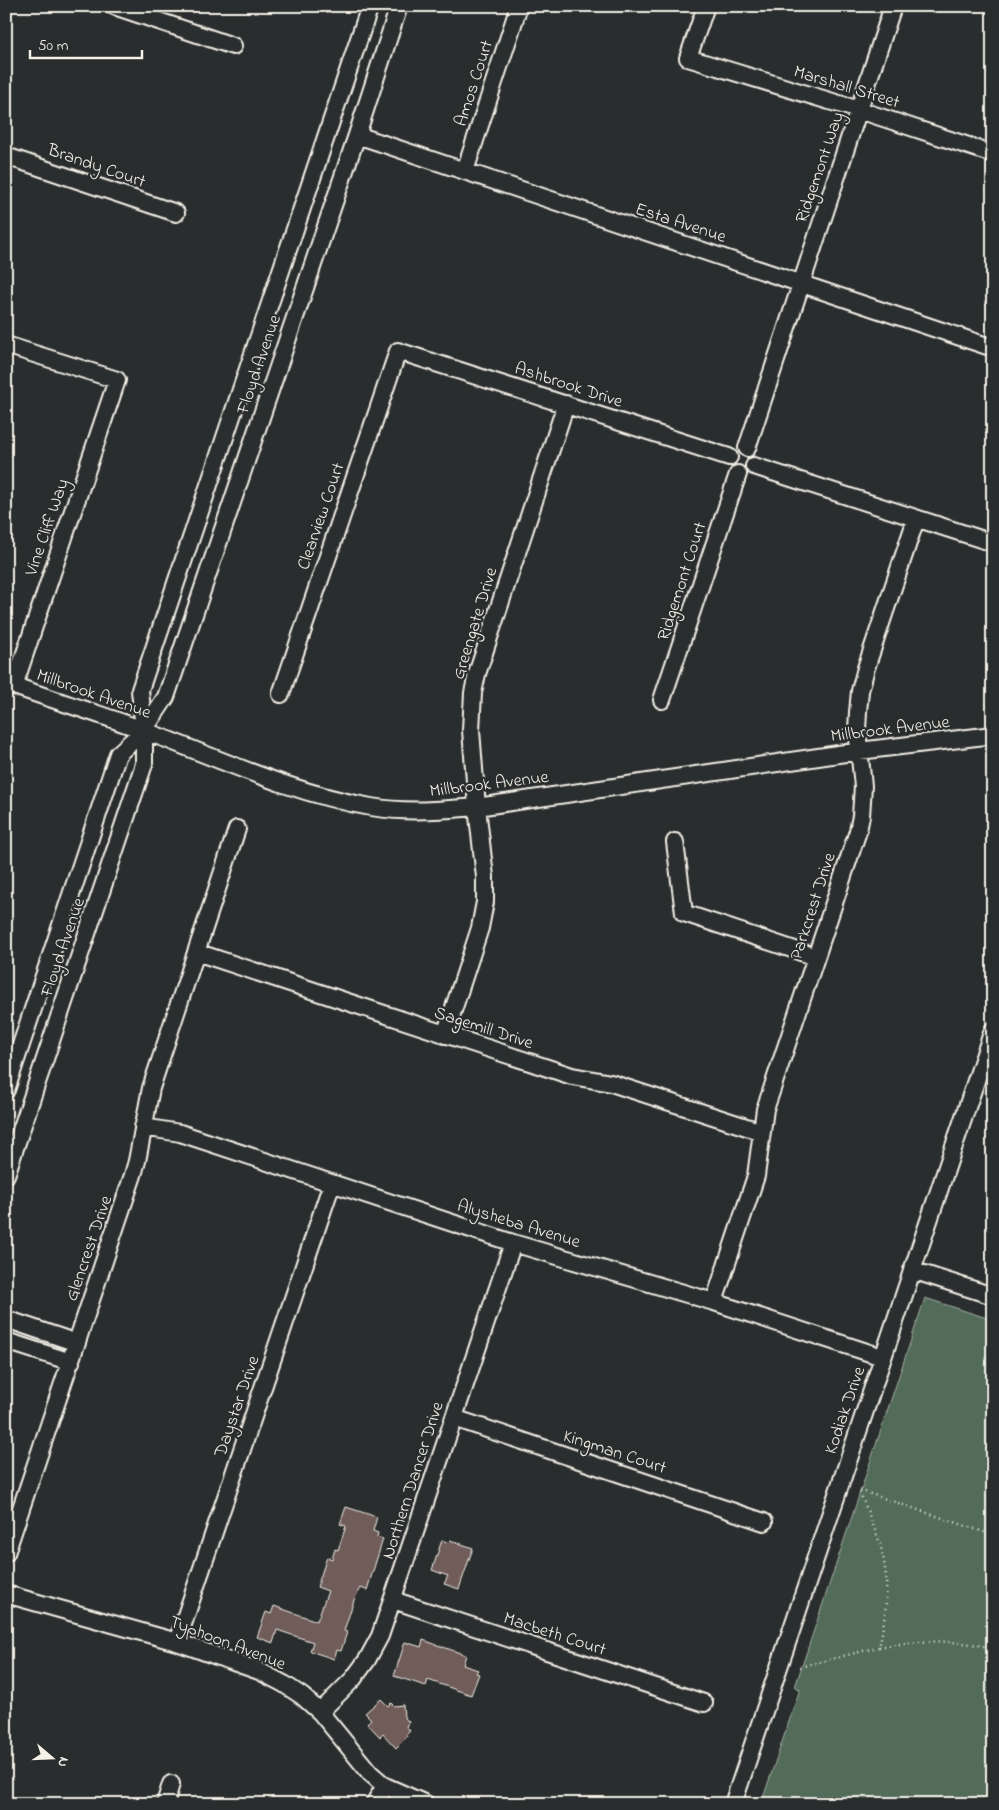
<svg xmlns="http://www.w3.org/2000/svg" width="999" height="1810" font-family="'Indie Flower',sans-serif">
<style>
.green{fill:#526c5a;stroke:#a3aea1}
.building{fill:#6f5d5a;stroke:#f4f1e8}
.lines{fill:none;stroke-linecap:round;stroke-linejoin:round}
.minor-casing{stroke:#f4f1e8;stroke-width:20}
.path{stroke:#f4f1e8;stroke-width:2.5;stroke-dasharray:1 4;stroke-linecap:butt}
.minor{stroke:#2a2d2e;stroke-width:16}
.labels{text-anchor:middle;stroke-width:4.5;stroke-linejoin:round;paint-order:stroke}
.street-label{font-size:18px;fill:#f4f1e8;stroke:#2a2d2e}
</style>
<rect width="100%" height="100%" fill="#2a2d2e"/>
<filter id="ink" filterUnits="userSpaceOnUse"><feTurbulence type="fractalNoise" baseFrequency=".02" numOctaves="2"/><feDisplacementMap in="SourceGraphic" scale="10" xChannelSelector="R" yChannelSelector="G"/><feConvolveMatrix kernelMatrix="1 2 1 2 8 2 1 2 1" color-interpolation-filters="sRGB"/></filter>
<g filter="url(#ink)">
<path class="green" d="M925,1298L993,1320V1804H761L800,1689L795,1687Z"/>
<path class="building" d="M346,1507L377,1517L373,1531L378,1533L377,1537L383,1539L367,1590L360,1588L354,1600L344,1631L347,1632L341,1651L337,1650L334,1659L310,1651L313,1642L277,1630L273,1643L257,1637L266,1612L271,1614L274,1606L317,1621L328,1591L317,1587L327,1557L332,1559L335,1549L338,1550L346,1526L340,1524Z
M442,1540L449,1543L450,1540L473,1548L459,1589L444,1584L448,1576L432,1570Z
M423,1640L466,1655L463,1665L478,1670L476,1673L479,1674L471,1695L428,1680L426,1686L394,1676L405,1642L421,1647Z
M381,1699L388,1706L391,1703L394,1706L403,1705L404,1717L409,1722L406,1726L410,1731L406,1735L407,1737L396,1748L383,1734L380,1737L367,1723L371,1719L365,1713Z"/>
<g class="lines">
<defs>
<path id="minor" d="M114,6L233,46
M706,6L688,58L859,110L993,154
M357,135L993,348
M6,156L176,213
M465,171L519,6
M6,345L117,380L14,686
M747,448L893,6
M754,466L993,543
M6,683C55,701 105,715 153,734C224,761 296,794 371,807C406,813 442,810 477,807L859,751L993,735
M281,694L398,351L729,457
M662,700L738,474
M675,842L684,913L816,957
M196,952L572,1076L611,1083L762,1132
M445,1035L480,928L485,902V877L477,807L471,730L473,693L477,674L566,404
M6,1090L118,754L144,730L140,690L370,6
M143,1127L180,1133L513,1243L714,1302L882,1357
M6,1175L144,764V730L166,697L357,135L399,6
M912,1270L993,1296
M714,1302L756,1176L765,1109L770,1095L858,831L861,816L863,786L857,730L858,712L860,691L866,668L916,519
M6,1319L77,1343
M6,1341L71,1362
M454,1418L764,1522
M6,1553L133,1175L137,1161L151,1088L237,829
M6,1594L177,1642L259,1671L284,1684L302,1696L320,1712L370,1773L385,1786L426,1804
M393,1600L704,1703
M177,1642L332,1183
M320,1712L353,1679L367,1660L380,1636L513,1243
M165,1804L171,1784
M374,1804L385,1786
M733,1804L993,1030"/>
</defs>
<use href="#minor" class="minor-casing"/>
<path class="path" d="M879,1647C921,1640 951,1639 993,1648
M800,1667L879,1647C887,1612 890,1579 880,1544C874,1526 866,1508 859,1490L993,1535"/>
<use href="#minor" class="minor"/>
</g>
</g>
<g class="labels">
<g class="street-label">
<text transform="translate(473 83) rotate(-72)" y="6">Amos Court</text>
<text transform="translate(847 86) rotate(17)" y="6">Marshall Street</text>
<text transform="translate(97 165) rotate(19)" y="6">Brandy Court</text>
<text transform="translate(819 167) rotate(-71)" y="6">Ridgemont Way</text>
<text transform="translate(681 222) rotate(18)" y="6">Esta Avenue</text>
<text transform="translate(258 364) rotate(-71)" y="6">Floyd Avenue</text>
<text transform="translate(569 384) rotate(18)" y="6">Ashbrook Drive</text>
<text transform="translate(320 516) rotate(-71)" y="6">Clearview Court</text>
<text transform="translate(46 527) rotate(-71)" y="6">Vine Cliff Way</text>
<text transform="translate(681 581) rotate(-72)" y="6">Ridgemont Court</text>
<text transform="translate(474 623) rotate(-73)" y="6">Greengate Drive</text>
<text transform="translate(94 693) rotate(19)" y="6">Millbrook Avenue</text>
<text transform="translate(890 728) rotate(-7)" y="6">Millbrook Avenue</text>
<text transform="translate(489 783) rotate(-7)" y="6">Millbrook Avenue</text>
<text transform="translate(812 906) rotate(-72)" y="6">Parkcrest Drive</text>
<text transform="translate(62 947) rotate(-71)" y="6">Floyd Avenue</text>
<text transform="translate(484 1027) rotate(18)" y="6">Sagemill Drive</text>
<text transform="translate(519 1223) rotate(17)" y="6">Alysheba Avenue</text>
<text transform="translate(88 1248) rotate(-71)" y="6">Glencrest Drive</text>
<text transform="translate(236 1406) rotate(-71)" y="6">Daystar Drive</text>
<text transform="translate(844 1410) rotate(-71)" y="6">Kodiak Drive</text>
<text transform="translate(615 1451) rotate(18)" y="6">Kingman Court</text>
<text transform="translate(412 1480) rotate(-72)" y="6">Northern Dancer Drive</text>
<text transform="translate(555 1633) rotate(18)" y="6">Macbeth Court</text>
<text transform="translate(228 1642) rotate(21)" y="6">Typhoon Avenue</text>
</g>
</g>
<rect width="999" height="1810" fill="none" stroke="#2a2d2e" stroke-width="25"/>
<rect x="12" y="12" width="974" height="1785" fill="none" stroke="#f4f1e8" stroke-width="2" filter="url(#ink)"/>
<g transform="translate(52 1758) rotate(109)" stroke="#2a2d2e" stroke-width="4" paint-order="stroke">
<path d="M0-4L9 19L0 12L-9 19Z" fill="#f4f1e8"/>
<text y="-8" font-size="14" font-weight="bold" text-anchor="middle" fill="#f4f1e8">N</text>
</g>
<path d="M30 50v8h112v-8" fill="none" stroke="#f4f1e8" stroke-width="2.5"/>
<text x="38" y="50" font-size="15" fill="#f4f1e8" stroke="#2a2d2e" stroke-width="4" paint-order="stroke">50 m</text>
</svg>
